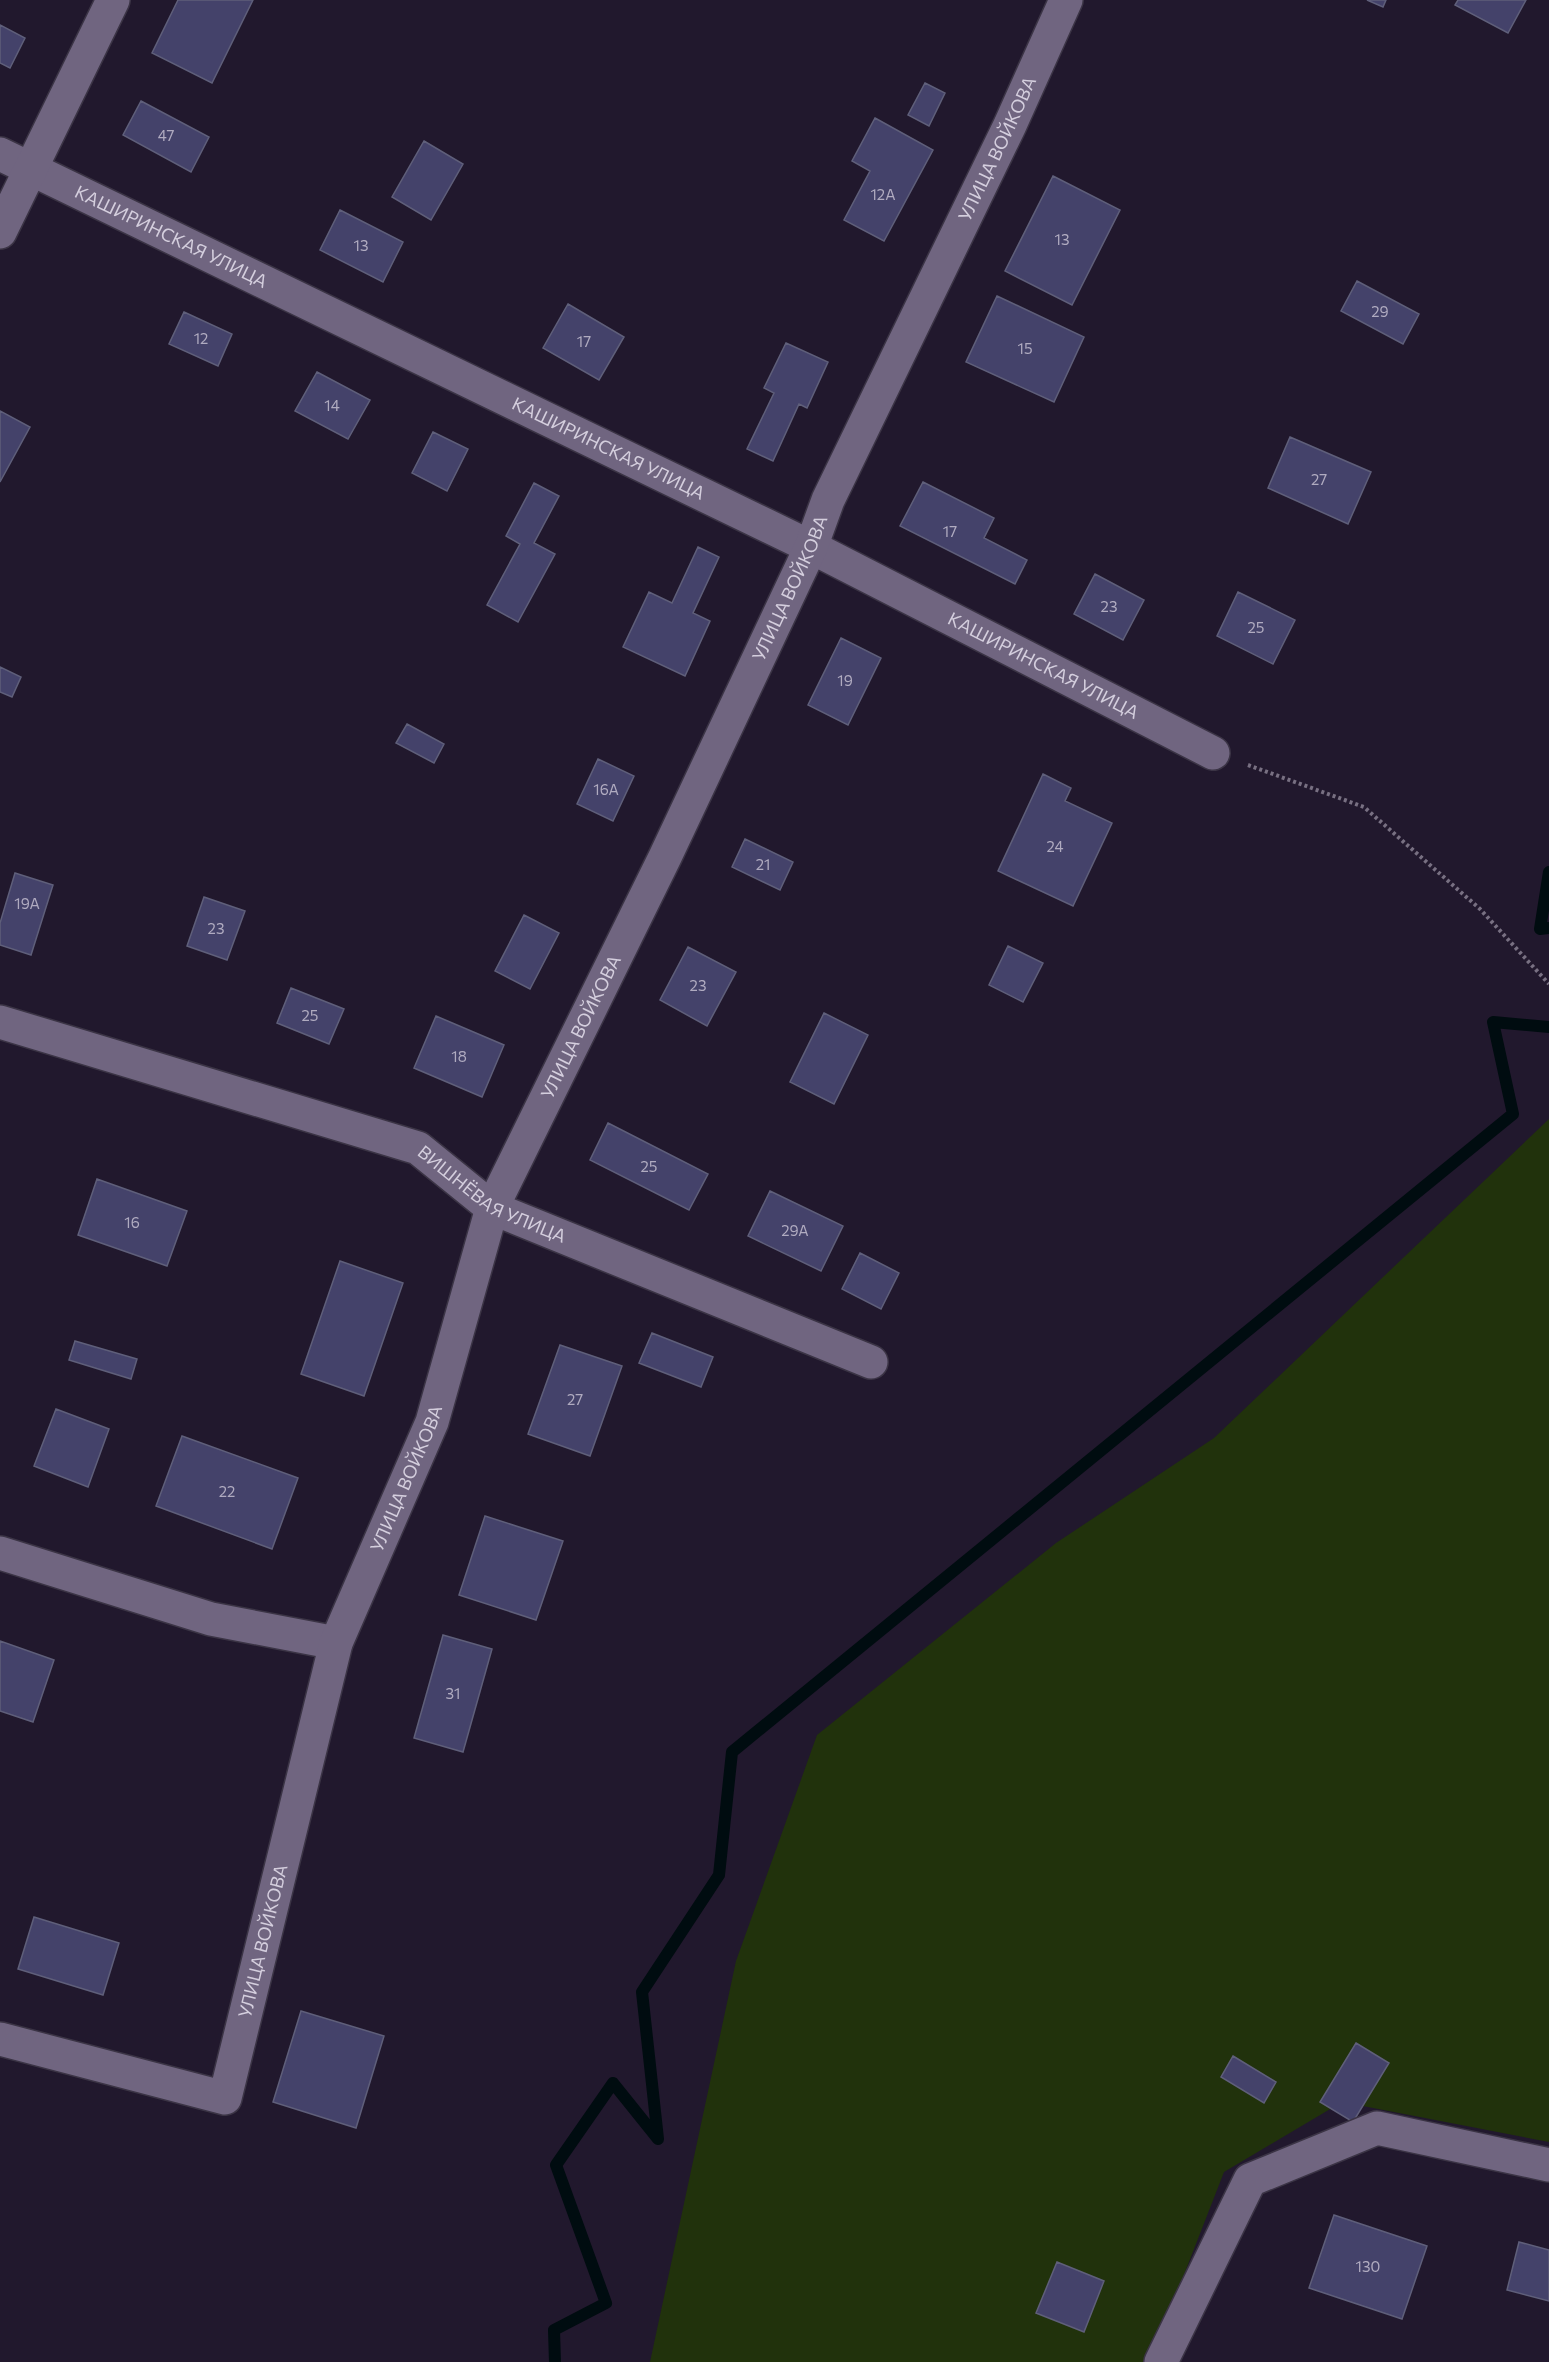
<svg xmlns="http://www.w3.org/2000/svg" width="1549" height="2362" font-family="Commissioner,sans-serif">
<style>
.green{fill:#21320c}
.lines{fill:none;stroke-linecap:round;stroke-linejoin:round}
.stream{stroke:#000c10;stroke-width:12}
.building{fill:#44426a;stroke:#5f5f7a;stroke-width:1.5}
.minor-casing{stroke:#3b3445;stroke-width:36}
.path{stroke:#787082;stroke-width:4;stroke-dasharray:3 3;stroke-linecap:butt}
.minor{stroke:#706580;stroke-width:33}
.labels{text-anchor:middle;stroke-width:4.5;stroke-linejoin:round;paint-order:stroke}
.number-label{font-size:15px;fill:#b0abc0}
.street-label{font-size:18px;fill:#d4cedd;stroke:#21182d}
</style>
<rect width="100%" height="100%" fill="#21182d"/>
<path class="green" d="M1549,1119V2142L1342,2102L1224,2172L1150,2362H650L736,1961L817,1735L1056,1543L1214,1438Z"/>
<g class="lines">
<path class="stream" d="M1549,872L1540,929L1549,928
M555,2362L554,2330L606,2303L556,2165L613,2083L658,2139L642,1992L719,1875L732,1752L1513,1114L1493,1022L1549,1027"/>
</g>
<path class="building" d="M178,0H253L212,83L152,53Z
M1367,0H1386L1383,7Z
M1458,0H1526L1508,33L1455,5Z
M0,25L25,38L10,68L0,63Z
M925,83L945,93L929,126L908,115Z
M141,101L209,137L191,172L123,135Z
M875,118L933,150L884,241L844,220L870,171L852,161Z
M424,141L463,164L431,220L392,197Z
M1053,176L1120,210L1072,305L1005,271Z
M340,210L403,242L383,282L320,250Z
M1357,281L1419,314L1403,344L1341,311Z
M997,296L1084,337L1054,402L966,362Z
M568,304L624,337L599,380L543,348Z
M184,312L232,334L218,366L169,344Z
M786,343L828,362L807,408L799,404L773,461L747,449L774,393L764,388Z
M317,372L370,400L348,439L295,411Z
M0,411L30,427L0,482Z
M433,432L468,449L447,491L412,473Z
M1290,437L1371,472L1348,524L1268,488Z
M923,482L994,518L984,538L1027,560L1015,584L900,526Z
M534,483L559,496L534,543L555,554L518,622L487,605L520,544L506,536Z
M698,547L719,557L693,613L710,621L685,676L623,647L649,592L672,603Z
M1095,574L1144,600L1123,640L1074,614Z
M1238,592L1295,620L1273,664L1217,636Z
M841,638L881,658L848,725L808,705Z
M0,667L21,677L12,697L0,692Z
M407,724L444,744L434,763L396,743Z
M598,759L634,776L613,821L577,804Z
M1043,774L1071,788L1065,801L1112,823L1073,906L998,871Z
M745,839L793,862L780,890L732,867Z
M15,873L53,885L31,955L0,945V923Z
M204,897L245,911L227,960L187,946Z
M524,915L559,933L530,989L495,971Z
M1008,946L1043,963L1023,1002L989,985Z
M688,947L736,972L707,1026L660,1000Z
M291,988L344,1009L329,1044L277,1023Z
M824,1013L868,1035L834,1104L790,1082Z
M436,1016L504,1045L482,1097L414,1068Z
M608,1123L708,1174L689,1210L590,1160Z
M97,1179L187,1211L167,1266L78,1235Z
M770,1191L843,1226L821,1271L748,1236Z
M860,1253L899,1273L881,1309L842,1289Z
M340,1261L403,1283L364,1396L301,1374Z
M652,1333L713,1357L701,1387L639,1363Z
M75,1341L137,1359L131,1379L69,1360Z
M560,1345L622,1366L590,1456L528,1434Z
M56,1409L109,1429L88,1487L34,1466Z
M182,1436L298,1478L272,1549L156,1506Z
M485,1516L563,1541L536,1620L459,1595Z
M443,1635L492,1649L463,1752L414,1738Z
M0,1641L54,1660L33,1722L0,1711Z
M34,1917L119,1943L103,1995L18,1969Z
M301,2011L384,2036L356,2128L273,2102Z
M1356,2043L1389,2063L1353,2122L1320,2102Z
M1233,2056L1276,2082L1264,2103L1221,2077Z
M1334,2215L1427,2246L1402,2319L1309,2288Z
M1519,2242L1549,2250V2301L1507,2290Z
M1057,2262L1104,2281L1084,2332L1036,2313Z"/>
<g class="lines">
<defs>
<g id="minor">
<path id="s1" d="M0,154L811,547L1213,753"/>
<path d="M0,232L113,0"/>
<path id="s2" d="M0,1022L418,1148L492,1208L871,1362"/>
<path d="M0,1553L211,1619L336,1643"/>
<path id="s3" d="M0,2039L225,2098L336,1643L432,1422L492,1208L665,857L811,547L828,500L1010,125L1066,0"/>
<path d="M1161,2362L1250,2180L1377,2128L1549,2165"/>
</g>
</defs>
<use href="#minor" class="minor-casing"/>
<path class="path" d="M1248,765L1364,807L1480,909L1549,984"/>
<use href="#minor" class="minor"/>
</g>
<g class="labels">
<g class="number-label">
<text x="166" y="141">47</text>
<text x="883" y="200">12А</text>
<text x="1062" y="245">13</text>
<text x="361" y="251">13</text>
<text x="1380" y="317">29</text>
<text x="201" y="344">12</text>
<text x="584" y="347">17</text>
<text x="1025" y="354">15</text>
<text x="332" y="411">14</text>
<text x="1319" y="485">27</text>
<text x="950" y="537">17</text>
<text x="1109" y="612">23</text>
<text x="1256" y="633">25</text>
<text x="845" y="686">19</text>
<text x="606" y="795">16А</text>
<text x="1055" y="852">24</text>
<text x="763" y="870">21</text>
<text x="27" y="909">19А</text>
<text x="216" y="934">23</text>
<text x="698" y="991">23</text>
<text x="310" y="1021">25</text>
<text x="459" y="1062">18</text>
<text x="649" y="1172">25</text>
<text x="132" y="1228">16</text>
<text x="795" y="1236">29А</text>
<text x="575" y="1405">27</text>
<text x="227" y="1497">22</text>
<text x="453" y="1699">31</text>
<text x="1368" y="2272">130</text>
</g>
<g class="street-label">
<text dy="6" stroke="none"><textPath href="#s3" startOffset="2338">УЛИЦА ВОЙКОВА</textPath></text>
<text dy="6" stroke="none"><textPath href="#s1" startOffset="190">КАШИРИНСКАЯ УЛИЦА</textPath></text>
<text dy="6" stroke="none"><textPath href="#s1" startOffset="676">КАШИРИНСКАЯ УЛИЦА</textPath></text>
<text dy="6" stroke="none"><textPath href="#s3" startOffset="1852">УЛИЦА ВОЙКОВА</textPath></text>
<text dy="6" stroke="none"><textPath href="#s1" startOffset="1162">КАШИРИНСКАЯ УЛИЦА</textPath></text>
<text dy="6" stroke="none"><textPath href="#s3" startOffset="1366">УЛИЦА ВОЙКОВА</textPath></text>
<text dy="6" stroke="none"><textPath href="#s2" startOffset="525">ВИШНЁВАЯ УЛИЦА</textPath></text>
<text dy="6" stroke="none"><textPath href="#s3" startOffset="880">УЛИЦА ВОЙКОВА</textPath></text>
<text dy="6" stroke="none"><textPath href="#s3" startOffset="394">УЛИЦА ВОЙКОВА</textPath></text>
</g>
</g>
</svg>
